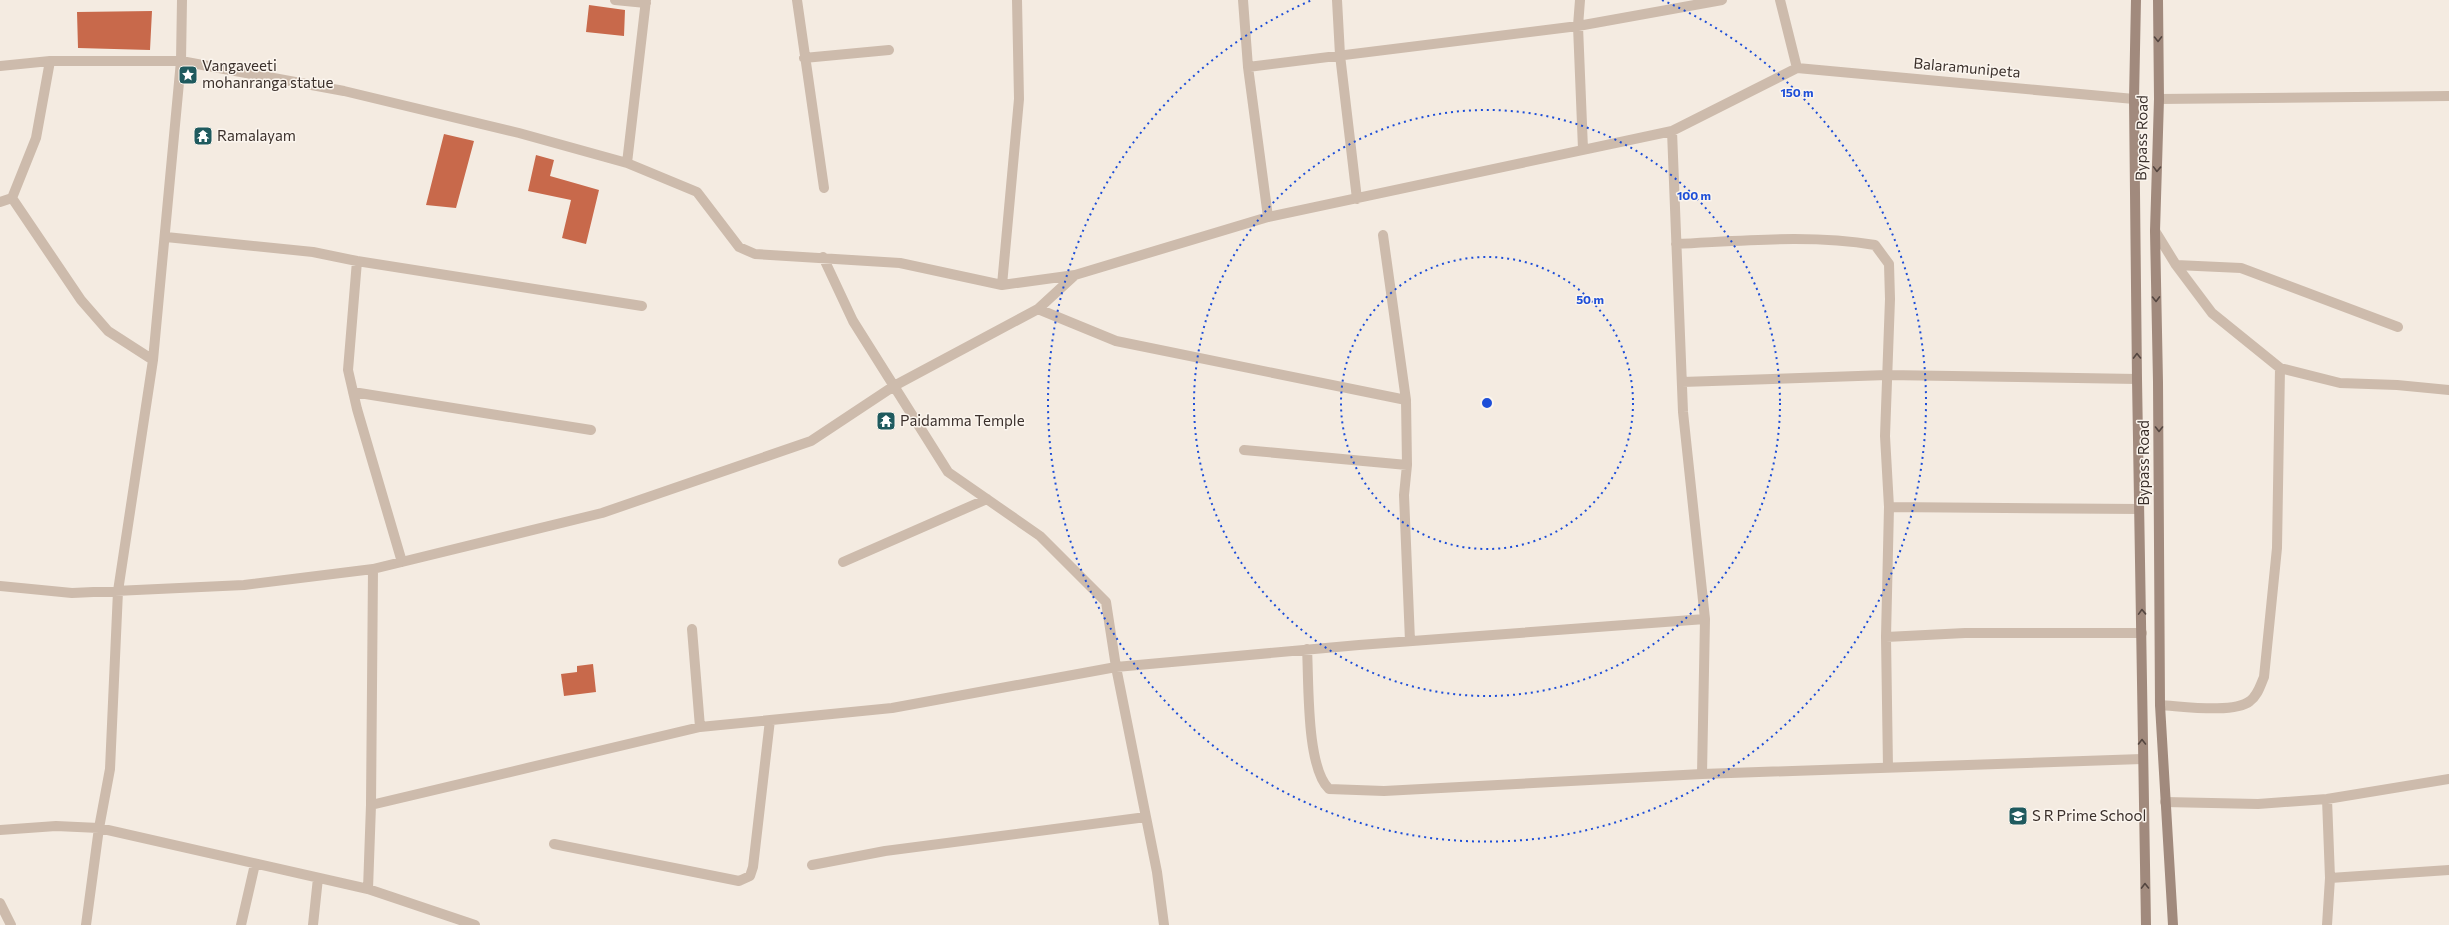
<svg xmlns="http://www.w3.org/2000/svg" width="2449" height="925" font-family="Commissioner,sans-serif">
<style>
.building{fill:#c8694b}
.lines{fill:none;stroke-linecap:round;stroke-linejoin:round}
.street{stroke:#cdbbac;stroke-width:10}
.secondary{stroke:#a18a7d;stroke-width:10}
.oneway{stroke:#544640}
.ring{fill:none;stroke:#1d4ed8;stroke-width:2;stroke-dasharray:2 4}
.labels{text-anchor:middle;stroke-width:3;stroke-linejoin:round;paint-order:stroke}
.poi-label{font-size:15px;fill:#3b302b;stroke:#fbf5ee;text-anchor:start}
.street-label{font-size:15px;fill:#3b302b;stroke:#fbf5ee}
.centre{fill:#1d4ed8;stroke:#fbf5ee;stroke-width:2}
.ring-label{font-size:12px;text-anchor:middle;font-weight:bold;fill:#1d4ed8;stroke:#fbf5ee;stroke-width:3;stroke-linejoin:round;paint-order:stroke}
</style>
<rect width="100%" height="100%" fill="#f4ebe1"/>
<path class="building" d="M589,5L625,10L624,36L586,32Z
M152,11L150,50L78,48L77,12Z
M444,134L474,141L456,208L426,205Z
M536,155L554,160L550,176L599,190L586,244L562,238L571,200L528,191Z
M593,664L596,692L564,696L561,674L577,672V666Z"/>
<g class="lines">
<path class="street" d="M615,0L646,3
M797,0L824,188
M1243,0L1248,67L1268,217
M1337,0L1340,55L1357,199
M1580,0L1578,26L1583,149
M1780,0L1797,68
M804,58L889,50
M0,66L50,61
M1248,67L1578,26L1722,0
M1797,68L2134,99
M2159,99L2449,96
M627,163L697,192L739,247L755,254L900,263L1002,285L1075,275
M12,198L81,300L108,331L153,360
M0,202L12,198L36,138L50,61H181L182,0
M2155,231L2176,265L2212,313L2280,368L2340,383L2397,385L2449,390
M1383,235L1406,400
M166,237L313,252L357,261L642,306
M1676,244C1742,241 1810,234 1875,245L1889,264L1890,299L1885,436L1889,507L1886,637L1888,768
M823,257L853,321L948,472L1040,536L1106,602L1116,667L1157,872L1164,925
M357,261L348,370L357,409L402,562
M2176,265L2241,268L2398,327
M1002,285L1019,99L1017,0
M1038,309L1116,341L1406,400L1407,465L1244,450
M1682,382L1887,375L2137,379
M353,392L591,430
M1407,465L1404,495L1410,641
M1889,507L2139,509
M843,562L987,499
M373,569L371,805L700,727L892,708L1116,667L1359,645L1705,619L1683,412L1672,131
M0,586L72,593L244,585L373,569L602,513L811,441L894,386L1038,309L1075,275L1268,217L1672,131L1797,68
M692,629L700,727
M1886,637L1965,633H2142
M1307,649C1309,682 1306,767 1329,789L1384,791L1702,774L2142,759
M2160,705C2181,706 2234,714 2250,701C2258,695 2260,686 2264,677L2277,548L2280,368
M1702,774L1705,619
M2327,799L2330,878L2327,925
M2165,802L2258,804L2327,799L2449,779
M0,830L56,826L99,828L368,889L475,925
M554,844L739,881L750,876L753,867L770,720
M812,865L885,851L1146,817
M2330,878L2449,870
M368,889L371,805
M0,903L11,925
M86,925L99,828L110,769L118,591L153,360L181,61L344,91L519,133L627,163L646,0
M241,925L255,864
M313,925L318,878"/>
<path class="secondary" d="M2136,0L2134,99L2137,379L2146,925
M2158,0L2159,99L2155,231L2158,382L2160,705L2173,925"/>
</g>
<defs><path id="oneway-chevron" d="M-2-3.5L2.5 0L-2 3.5" fill="none" stroke-width="1.6" stroke-linecap="round" stroke-linejoin="round"/></defs>
<g class="oneway">
<use href="#oneway-chevron" transform="translate(2158 39) rotate(89)"/>
<use href="#oneway-chevron" transform="translate(2157 169) rotate(92)"/>
<use href="#oneway-chevron" transform="translate(2156 299) rotate(89)"/>
<use href="#oneway-chevron" transform="translate(2137 356) rotate(-91)"/>
<use href="#oneway-chevron" transform="translate(2159 429) rotate(90)"/>
<use href="#oneway-chevron" transform="translate(2142 612) rotate(-92)"/>
<use href="#oneway-chevron" transform="translate(2142 742) rotate(-90)"/>
<use href="#oneway-chevron" transform="translate(2145 886) rotate(-91)"/>
</g>
<g class="ring">
<circle cx="1487" cy="403" r="146"/>
<circle cx="1487" cy="403" r="293"/>
<path d="M1662 0A439 439 0 1 1 1312 0"/>
</g>
<defs>
<symbol id="sight-square" viewBox="-11 -11 22 22"><rect x="-9" y="-9" width="18" height="18" rx="4" fill="#1f5a5e" stroke="#fbf5ee"/><path d="M0-6L1.8-2.2L6-1.7L2.9 1.2L3.7 5.4L0 3.3L-3.7 5.4L-2.9 1.2L-6-1.7L-1.8-2.2Z" fill="#fff"/></symbol>
<symbol id="temple-square" viewBox="-11 -11 22 22"><rect x="-9" y="-9" width="18" height="18" rx="4" fill="#1f5a5e" stroke="#fbf5ee"/><path d="M0-6L5-2H3V0L6.5 2.5H4V6H1.5V3h-3V6H-4V2.5H-6.5L-3 0V-2H-5Z" fill="#fff"/></symbol>
<symbol id="school-square" viewBox="-11 -11 22 22"><rect x="-9" y="-9" width="18" height="18" rx="4" fill="#1f5a5e" stroke="#fbf5ee"/><path d="M0-5L7-2L0 1L-7-2ZM-4 1L0 2.5L4 1V4Q0 6-4 4Z" fill="#fff"/></symbol>
</defs>
<g fill-rule="evenodd">
<use href="#sight-square" x="177" y="64" width="22" height="22"/>
<use href="#temple-square" x="192" y="125" width="22" height="22"/>
<use href="#temple-square" x="875" y="410" width="22" height="22"/>
<use href="#school-square" x="2007" y="805" width="22" height="22"/>
</g>
<g class="labels">
<g class="poi-label">
<text x="202" y="71">Vangaveeti<tspan x="202" dy="17">mohanranga statue</tspan></text>
<text x="217" y="141">Ramalayam</text>
<text x="900" y="426">Paidamma Temple</text>
<text x="2032" y="821">S R Prime School</text>
</g>
<g class="street-label">
<text transform="translate(1967 68) rotate(5)" y="5">Balaramunipeta</text>
<text transform="translate(2142 138) rotate(-89)" y="5">Bypass Road</text>
<text transform="translate(2144 463) rotate(-90)" y="5">Bypass Road</text>
</g>
</g>
<circle cx="1487" cy="403" r="6" class="centre"/>
<g class="ring-label">
<text x="1797" y="97">150 m</text>
<text x="1694" y="200">100 m</text>
<text x="1590" y="304">50 m</text>
</g>
</svg>
